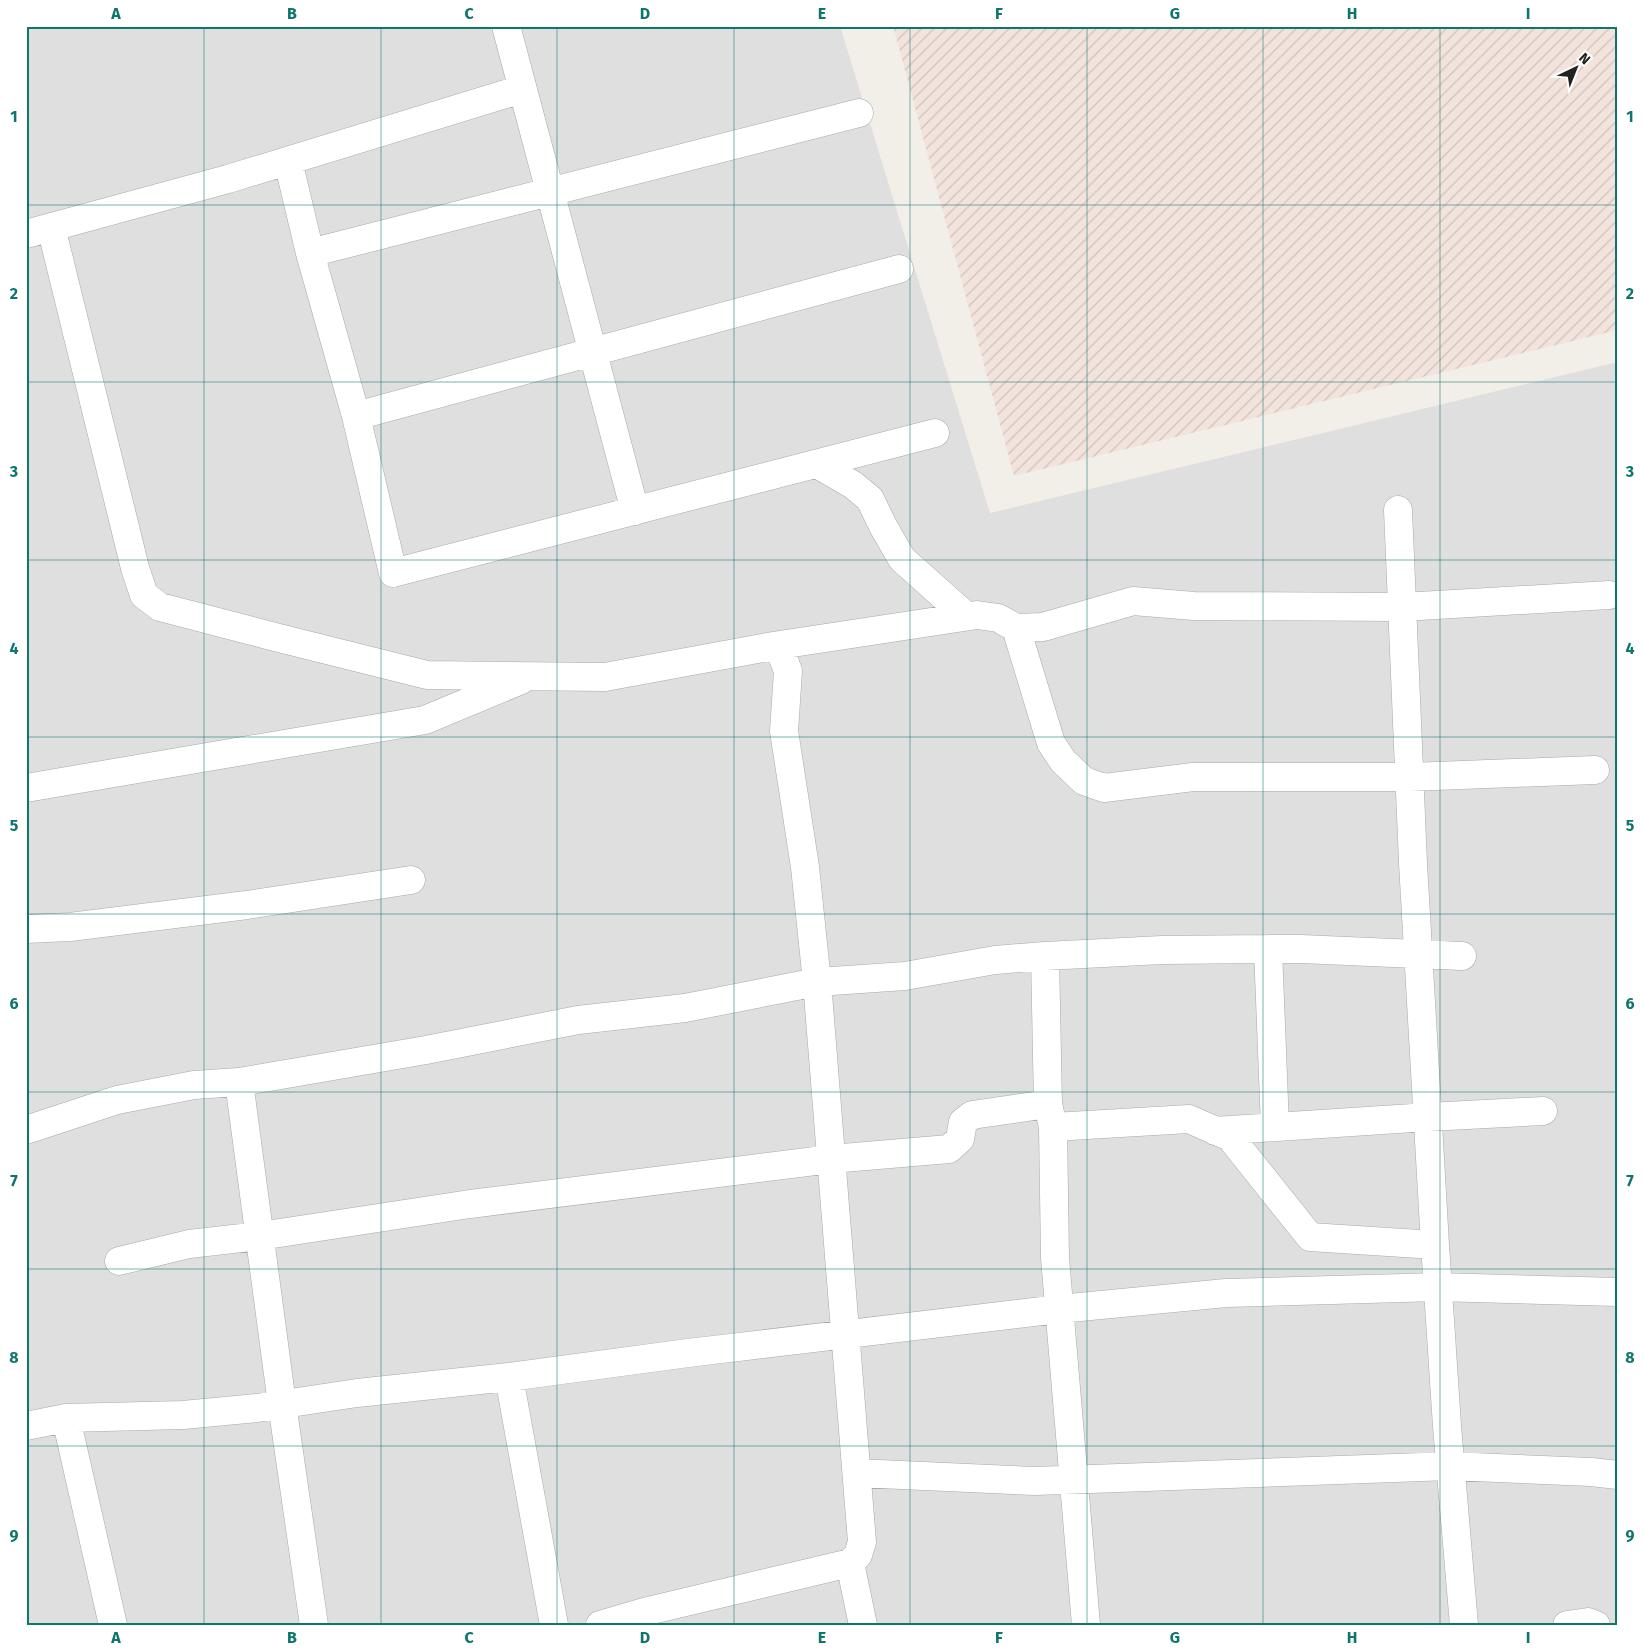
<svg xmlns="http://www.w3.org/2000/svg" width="1644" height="1651" font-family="'Fira Sans',sans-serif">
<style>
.residential{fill:#e0dfdf}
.military{fill:url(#military-furrows)}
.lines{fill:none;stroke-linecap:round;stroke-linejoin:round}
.minor-casing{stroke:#a9a9a9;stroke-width:29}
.minor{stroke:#fff;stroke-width:28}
.grid{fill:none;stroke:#0f766e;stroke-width:1;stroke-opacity:0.55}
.neatline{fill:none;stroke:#0f766e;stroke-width:2}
.grid-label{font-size:16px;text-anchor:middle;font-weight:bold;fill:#0f766e}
</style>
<defs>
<pattern id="military-furrows" width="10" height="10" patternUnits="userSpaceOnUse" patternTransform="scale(1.25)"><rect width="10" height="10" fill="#f3e3dd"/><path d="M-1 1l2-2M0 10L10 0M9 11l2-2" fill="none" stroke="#d0c2bd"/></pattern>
</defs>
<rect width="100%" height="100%" fill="#f2efe9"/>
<path class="residential" d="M26,26H840L990,513L1618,362V1625H26Z"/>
<path class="military" d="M893,26H1618V330L1014,476Z"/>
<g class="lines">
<defs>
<path id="minor" d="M506,26L635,511
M288,161L310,253L356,416L393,573L935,433
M51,227L135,568L144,595L160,607L275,637L427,675L605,677L773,646L782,655L788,671L784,731L805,867L817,982L862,1542L858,1555L850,1563L648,1611L600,1625
M26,234L228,179L522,89
M310,253L859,113
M356,416L899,269
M817,464L853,485L870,499L883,526L902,559L966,616
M1398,510L1413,863L1435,1245L1447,1426L1464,1625
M1016,628L1051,743L1063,761L1084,781L1104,788L1193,777H1410L1595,770
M773,646L977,615L998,618L1016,628L1043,627L1133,601L1194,606L1402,607L1609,595
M26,788L425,720L521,680
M26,929L70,927L247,905L411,880
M1268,949L1275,1127
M1045,956L1048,1104L1053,1127L1055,1258L1086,1625
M239,1082L282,1404L314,1625
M1053,1127L1189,1119L1230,1137L1310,1237L1435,1245
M26,1130L117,1100L194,1085L239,1082L426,1050L578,1020L685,1008L817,982L905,976L995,960L1045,956L1162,950L1268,949H1301L1462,956
M1215,1131L1428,1117L1543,1111
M119,1261L189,1244L260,1236L470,1204L831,1159L949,1149L960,1139L963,1122L972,1115L1048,1104
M509,1377L554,1625
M66,1418L113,1625
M26,1426L66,1418L183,1415L257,1408L357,1393L509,1377L688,1353L1059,1309L1226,1293L1438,1287L1618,1292
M857,1473L1035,1481L1450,1466L1591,1472L1618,1475
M850,1563L863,1625
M1567,1625L1588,1622L1596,1625"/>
</defs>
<use href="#minor" class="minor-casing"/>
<use href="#minor" class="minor"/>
</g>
<path class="grid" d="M204,26V1625M381,26V1625M557,26V1625M734,26V1625M910,26V1625M1087,26V1625M1263,26V1625M1440,26V1625M26,205H1618M26,382H1618M26,560H1618M26,737H1618M26,914H1618M26,1092H1618M26,1269H1618M26,1446H1618"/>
<rect width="1644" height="1651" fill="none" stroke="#ffffff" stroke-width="55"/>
<g transform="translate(1576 68) rotate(43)" stroke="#ffffff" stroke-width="4" paint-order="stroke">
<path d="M0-4L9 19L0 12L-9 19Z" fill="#222222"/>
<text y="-8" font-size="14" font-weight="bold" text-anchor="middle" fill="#222222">N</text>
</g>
<rect x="28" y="28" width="1588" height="1596" class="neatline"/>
<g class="grid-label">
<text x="116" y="19">A</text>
<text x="292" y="19">B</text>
<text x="469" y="19">C</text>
<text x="645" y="19">D</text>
<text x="822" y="19">E</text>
<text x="999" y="19">F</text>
<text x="1175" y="19">G</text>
<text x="1352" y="19">H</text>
<text x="1528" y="19">I</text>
<text x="14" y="122">1</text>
<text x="1630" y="122">1</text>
<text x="14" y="299">2</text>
<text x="1630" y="299">2</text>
<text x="14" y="477">3</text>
<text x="1630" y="477">3</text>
<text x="14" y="654">4</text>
<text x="1630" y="654">4</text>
<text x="14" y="831">5</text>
<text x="1630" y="831">5</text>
<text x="14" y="1009">6</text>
<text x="1630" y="1009">6</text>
<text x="14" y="1186">7</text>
<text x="1630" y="1186">7</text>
<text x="14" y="1363">8</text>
<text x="1630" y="1363">8</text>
<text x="14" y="1541">9</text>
<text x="1630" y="1541">9</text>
<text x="116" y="1643">A</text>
<text x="292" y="1643">B</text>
<text x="469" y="1643">C</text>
<text x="645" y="1643">D</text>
<text x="822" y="1643">E</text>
<text x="999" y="1643">F</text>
<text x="1175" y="1643">G</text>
<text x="1352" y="1643">H</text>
<text x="1528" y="1643">I</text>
</g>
</svg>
